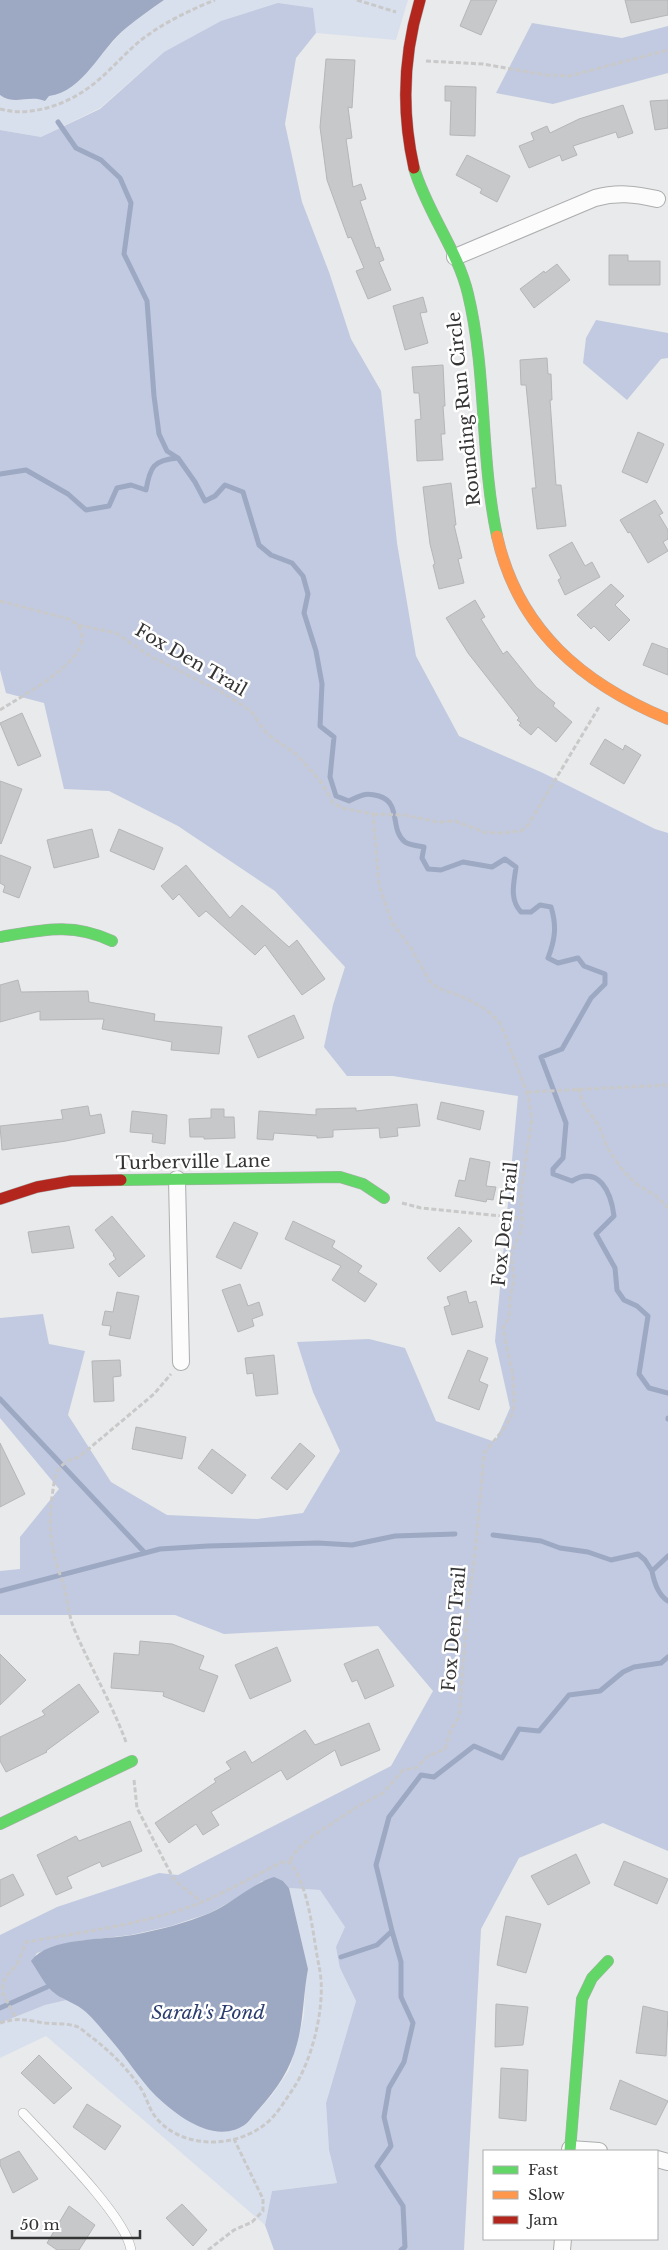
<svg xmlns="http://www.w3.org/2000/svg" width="668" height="2250" font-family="'Libre Baskerville',serif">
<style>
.green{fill:#d9e0ed}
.forest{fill:#c1cae0}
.water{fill:#9da8c2}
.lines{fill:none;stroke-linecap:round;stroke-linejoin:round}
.stream{stroke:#9da8c2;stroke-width:5}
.building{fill:#c7c8c9;stroke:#b5b6b7}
.lane-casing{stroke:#acadae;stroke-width:10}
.street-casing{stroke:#acadae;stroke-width:18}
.fast-casing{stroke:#acadae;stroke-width:12}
.slow-casing{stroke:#acadae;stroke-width:12}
.jam-casing{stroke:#acadae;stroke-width:12}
.path{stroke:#c9c9ca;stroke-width:3;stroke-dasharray:5 2.5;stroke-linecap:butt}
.lane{stroke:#fcfcfc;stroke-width:9}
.street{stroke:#fcfcfc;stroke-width:16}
.fast{stroke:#63d668;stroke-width:11}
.slow{stroke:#ff974d;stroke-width:11}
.jam{stroke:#b3261e;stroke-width:11}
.labels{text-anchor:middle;stroke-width:5;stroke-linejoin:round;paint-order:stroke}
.street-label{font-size:18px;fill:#343435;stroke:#fff}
.water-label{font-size:19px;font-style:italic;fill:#2c3d6f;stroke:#fff}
</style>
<rect width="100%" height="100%" fill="#e9eaeb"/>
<path class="green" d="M164,0H408L396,40L316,33L312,8L164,52L100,108L41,137L0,130V95C15,106 29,94 45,100L48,96L83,76L125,28Z
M289,1888L320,1890L345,1927L340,1968L356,2001L326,2103L329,2150L337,2183L272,2191L265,2225L46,2036L0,2058V2023L45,2005L67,2000L84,2010L199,2127L219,2131L246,2124L272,2095L289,2070L297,2044L304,2015L305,1982L308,1969Z"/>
<path class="forest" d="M278,3L313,8L316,33L296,58L285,124L302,202L329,272L351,339L381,391L397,543L416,656L459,736L543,773L655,829L668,833V1851L603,1823L519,1858L481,1929L464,2250H274L265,2225L272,2191L337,2183L329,2150L326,2103L356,2001L340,1968L336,1947L345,1927L320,1890L289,1888L283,1881H262L239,1897L210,1913L171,1926L131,1935L79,1941L37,1953L32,1961L54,1993L67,2000L45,2005L0,2023V1935L57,1907L159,1873L178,1875L391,1766L433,1691L378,1626L224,1634L175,1615H0V1571L20,1569V1537L59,1489L0,1418V1318L43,1314L49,1344L85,1351L68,1415L111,1482L167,1515L257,1519L303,1513L340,1451L313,1392L297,1342L369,1339L405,1348L436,1421L495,1442L510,1408L495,1341L518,1096L393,1076H347L324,1047L333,1005L345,967L275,891L178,826L109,791L64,789L44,703L6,693L0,670V130L41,137L100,109L164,52L221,21Z
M532,23L622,38L668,26V73L553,104L496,93Z
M596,320L668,333V358L661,359L627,400L583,363L586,338Z"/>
<path class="water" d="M0,0H164C151,9 138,18 126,28C101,48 83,92 49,96L45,101C29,94 15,106 0,95Z
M274,1877L283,1881L289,1888L308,1969C303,1995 304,2018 297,2044C290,2070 277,2089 259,2109C255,2113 251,2119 247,2123C217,2147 177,2116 156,2096C139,2079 127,2058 111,2040C102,2030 93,2017 82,2009C73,2002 61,1999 53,1992C44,1984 38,1971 31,1961C48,1937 106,1940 133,1935C159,1930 186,1923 210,1913C233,1903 251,1884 274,1877Z"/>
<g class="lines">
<path class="stream" d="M58,122L76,148L101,160L120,178L131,203L124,254L147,301L154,396L159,434L167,451L178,458L195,482L205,501L215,496L225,485L243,492L259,545L271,555L292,563L303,576L308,594L304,613L316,651L322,684L320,726L334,737L330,777L336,796L349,801C362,795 365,792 379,796C402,803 389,829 405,842C409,845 418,846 424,847L422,858L428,869L441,870L463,862L492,867L505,859L516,867C514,883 509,899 521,912H531L540,905L551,907C557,926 555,940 548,958L558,963L578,958L584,966L605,974V984L591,998L562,1049L541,1057L566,1123L563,1158L553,1169V1174L572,1181C599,1165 611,1192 614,1216L596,1234L615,1268L617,1290L624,1300L637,1306L648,1316L639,1374L649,1388L668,1393
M0,474L26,470L68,494L86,510L109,506L117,488L131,485L146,490C150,467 153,460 178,458
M0,1399L145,1553
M668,1418V1419
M493,1535L541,1541L560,1548L588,1552L611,1560L638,1554L645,1560L652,1571
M668,1556L652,1571C654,1582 658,1595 668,1601
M0,1591L160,1549L208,1546L318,1543L352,1545L395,1536L455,1534
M392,1931L401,1962V1997L413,2023L404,2062L389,2088L384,2117L391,2146L377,2166L403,2206L405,2247L401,2250
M341,1957L377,1945L392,1931L376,1865L389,1817L421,1775L434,1777L474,1746L502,1758L519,1729L539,1731L569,1695L600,1691L623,1672L634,1667L661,1663L668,1657
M0,2008L47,1987"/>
</g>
<path class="building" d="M471,0H497L481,35L460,26Z
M625,0H668V15L631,23Z
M326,59L355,60L352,108L348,107L352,138L346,139L353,187L361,184L366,199L360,201L376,248L379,247L384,260L379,262L391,290L368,299L356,271L364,268L351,237L348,238L327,180L320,127Z
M445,86L476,87L475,136L450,135L451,101H445Z
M668,100V128L655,130L650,101Z
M623,105L633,133L618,138L616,132L573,146L577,155L562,161L560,155L529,168L519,146L534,140L531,133L547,126L550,133L579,119Z
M467,155L510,176L497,202L480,193L482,189L456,175Z
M609,255H628V261H660V285H609Z
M557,264L570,280L534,308L520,289L544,271L545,273Z
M423,297L427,312L420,313L428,343L405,350L393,306Z
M547,358L548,374H551L552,400H550L556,485H561L566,526L537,529L532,488H536L526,385H521L520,360Z
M443,365L445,406H443L445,434H441L443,460L417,461L415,420L421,419L419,393H414L412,367Z
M638,432L664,444L647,483L622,472Z
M451,483L456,525H454L462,558L458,559L464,583L439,589L433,565L435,564L430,544L423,487Z
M655,500L663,513L659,515L668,530V539L663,542L668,551L648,563L630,532L628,533L620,520Z
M572,542L585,566L592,562L600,577L565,595L558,580L561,578L549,555Z
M611,584L624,596L615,605L630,620L609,641L594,626L591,629L577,615Z
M475,600L485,617L481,619L503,654L507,651L536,687L555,703L553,706L572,722L556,742L538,727L531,735L519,725L521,723L517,720L519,718L468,653L446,618Z
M652,643L668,649V675L643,665Z
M22,713L41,756L18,766L0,723Z
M605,739L623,750L625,745L641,755L624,784L590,764Z
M0,781L22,789L1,844L0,843Z
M92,829L99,857L54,868L47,840Z
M119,829L163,848L154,870L110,851Z
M0,855L31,867L19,898L3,892L5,886L0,883Z
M186,865L230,918L242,905L289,947L297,940L325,979L302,995L265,945L255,955L206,911L199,917L179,894L173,900L161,886Z
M18,980L21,992L88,991L89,1002L155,1014L154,1021L222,1027L219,1054L171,1050L172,1042L102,1029L104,1019L40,1020V1011L0,1022V985Z
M294,1015L304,1038L258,1058L248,1036Z
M441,1102L484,1111L480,1130L437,1119Z
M417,1104L420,1126L397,1128L398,1136L380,1138L379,1128L333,1130V1137L317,1138V1136L274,1133L273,1140L257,1139L259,1111L316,1115V1109L356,1108V1111Z
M88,1106L90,1116L101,1114L105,1133L66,1141L2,1150L0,1126L63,1119L61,1110Z
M211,1109H224V1117H234L235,1138L204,1139V1137H190L189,1119L211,1118Z
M132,1111L167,1115L165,1144L152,1142L153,1134L130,1132Z
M470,1158L490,1162L486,1186L496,1187L493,1200L487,1199L486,1202L455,1196L459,1180L465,1181Z
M112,1216L145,1256L119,1277L109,1264L116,1259L113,1255L114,1254L95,1230Z
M293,1221L335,1241L332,1247L362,1266L358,1272L377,1284L365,1302L332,1280L341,1266L285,1239Z
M234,1222L258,1233L241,1269L216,1257Z
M69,1226L74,1248L32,1253L28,1232Z
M459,1227L472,1241L440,1272L427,1258Z
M240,1284L248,1306L259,1302L263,1315L252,1319L254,1326L238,1332L222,1290Z
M466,1291L469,1303L476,1301L483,1327L452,1335L444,1307L450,1305L447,1297Z
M117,1292L139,1296L130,1339L109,1335L111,1326L102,1325L105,1311L113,1312Z
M468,1350L488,1358L479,1381L488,1385L479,1410L448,1398Z
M274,1355L278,1394L256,1396L253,1373L247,1374L245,1358Z
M120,1360L121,1376L113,1377L114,1401L94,1402L92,1361Z
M136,1427L186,1437L182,1459L132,1449Z
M0,1443L25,1494L0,1507Z
M300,1443L315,1456L287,1490L271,1478Z
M212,1449L246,1475L232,1494L198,1468Z
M140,1641L172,1644L204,1656L199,1669L218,1676L204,1712L163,1696L164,1692L111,1688L114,1653L139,1655Z
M277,1647L291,1681L250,1699L235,1665Z
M378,1649L394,1686L365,1699L357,1680L352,1682L344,1664Z
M0,1654L26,1680L0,1705Z
M79,1684L99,1712L46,1751L47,1752L6,1772L0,1761V1737L45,1715L42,1711Z
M369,1723L380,1750L341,1766L335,1750L287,1780L281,1770L211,1812L219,1825L203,1835L196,1824L169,1843L155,1823L216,1782L214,1779L231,1769L226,1762L245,1751L252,1763L305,1730L315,1745Z
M130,1821L142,1851L102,1867L100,1862L67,1877L72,1888L56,1895L37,1855L76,1836L79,1841Z
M576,1854L590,1883L548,1905L531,1876Z
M624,1861L668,1879L657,1904L614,1885Z
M13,1874L24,1895L0,1907V1880Z
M506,1916L541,1924L526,1973L497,1965Z
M496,2004L528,2007L523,2045L495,2047Z
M643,2006L668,2012L666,2056L636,2053Z
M39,2055L72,2088L54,2104L21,2073Z
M501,2068L528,2070L526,2121L499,2118Z
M620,2080L668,2101L656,2125L610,2109Z
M87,2104L121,2126L105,2150L73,2127Z
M19,2151L38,2179L13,2193L0,2165V2160Z
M182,2204L207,2230L193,2246L166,2218Z
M69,2206L95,2225L79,2250H57L47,2243Z"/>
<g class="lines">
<defs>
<path id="lane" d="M23,2113C49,2141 126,2216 131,2250"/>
<path id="street" d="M455,257L595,198C617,192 635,194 657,199
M177,1179L181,1362
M570,2149L599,2151
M657,2159L668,2162
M562,2250L563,2239"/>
<path id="fast" d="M414,168C427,212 458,251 468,294C487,373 480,456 497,536
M0,937C42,930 72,922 112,941
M121,1180L340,1177L363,1184L384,1198
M0,1824L132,1761
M570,2151L582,1999L592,1978L608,1961"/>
<path id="slow" d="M497,536C518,630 583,684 668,719"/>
<path id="jam" d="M414,168C401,110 403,56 420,0
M0,1199L37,1187L71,1181L121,1180"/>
</defs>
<use href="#lane" class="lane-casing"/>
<use href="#street" class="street-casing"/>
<use href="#fast" class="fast-casing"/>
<use href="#slow" class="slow-casing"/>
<use href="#jam" class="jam-casing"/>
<path class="path" d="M357,0L396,12
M426,61L483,64L546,75L569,76L668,50
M0,109C33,118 71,103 96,82C112,69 125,53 141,40C163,23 190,10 215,0
M0,601L69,619L78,625L116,633L150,656L220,691L242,705L252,712L263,729L271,737L296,754L322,783L333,803L342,808L373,814L379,885L392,923L411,948L431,983L438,988C461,996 487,1005 501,1025L527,1092L532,1118L521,1191L522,1228L511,1254L514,1280L510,1297L509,1318L503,1328L513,1376L514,1405L512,1415L503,1430L484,1453L475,1554L467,1614L459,1717L451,1729L445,1749L428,1756L416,1768L403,1770L383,1793L360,1805L314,1835L296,1851L289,1862
M0,710C21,696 101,656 78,626
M373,814L404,815L438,822L455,821L484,832L499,833L521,831L528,825L599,707
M578,1088L584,1105L599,1126L608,1149L624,1172L639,1186L655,1195L668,1208
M527,1092L668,1085
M402,1203L421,1208L520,1218
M126,1742C112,1704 91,1668 75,1631C68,1616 68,1598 63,1583C51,1551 48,1530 52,1497C55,1476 55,1463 79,1457L154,1394L171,1374
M134,1780L137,1808L172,1876C179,1887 192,1892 201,1902
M0,2023C18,2017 26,2020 44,2023C55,2024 68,2023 78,2027C82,2029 86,2033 90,2036C110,2051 126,2067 140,2087C147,2097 149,2111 158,2120C186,2151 242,2148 271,2119C279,2111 286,2099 293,2089C313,2059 327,2002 319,1966C313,1937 309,1883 289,1862H282C252,1877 223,1894 192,1906C138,1925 82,1932 26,1942L17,1965L8,1974L3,1982V1994L16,2018
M208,2250L234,2230L252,2222L263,2211V2199L234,2139"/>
<use href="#lane" class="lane"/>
<use href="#street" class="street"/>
<use href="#fast" class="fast"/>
<use href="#slow" class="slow"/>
<use href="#jam" class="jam"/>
</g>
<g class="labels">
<g class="street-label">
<text transform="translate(464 409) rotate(-96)" y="6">Rounding Run Circle</text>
<text transform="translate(191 660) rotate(30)" y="6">Fox Den Trail</text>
<text transform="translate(193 1162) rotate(-1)" y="6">Turberville Lane</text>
<text transform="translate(505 1224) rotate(-84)" y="6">Fox Den Trail</text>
<text transform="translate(454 1629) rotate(-85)" y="6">Fox Den Trail</text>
</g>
<g class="water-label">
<text x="208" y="2019">Sarah's Pond</text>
</g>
</g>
<rect x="483" y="2150" width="175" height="90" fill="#ffffff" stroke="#aeaeae"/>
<rect x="493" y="2166" width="25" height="8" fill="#63d668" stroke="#aeaeae"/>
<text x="528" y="2175" font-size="15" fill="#343435">Fast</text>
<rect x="493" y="2191" width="25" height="8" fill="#ff974d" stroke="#aeaeae"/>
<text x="528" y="2200" font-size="15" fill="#343435">Slow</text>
<rect x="493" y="2216" width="25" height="8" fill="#b3261e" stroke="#aeaeae"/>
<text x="528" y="2225" font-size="15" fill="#343435">Jam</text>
<path d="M12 2230v8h128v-8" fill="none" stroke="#343435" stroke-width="2.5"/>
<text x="20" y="2230" font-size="15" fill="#343435" stroke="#ffffff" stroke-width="4" paint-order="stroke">50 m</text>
</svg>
